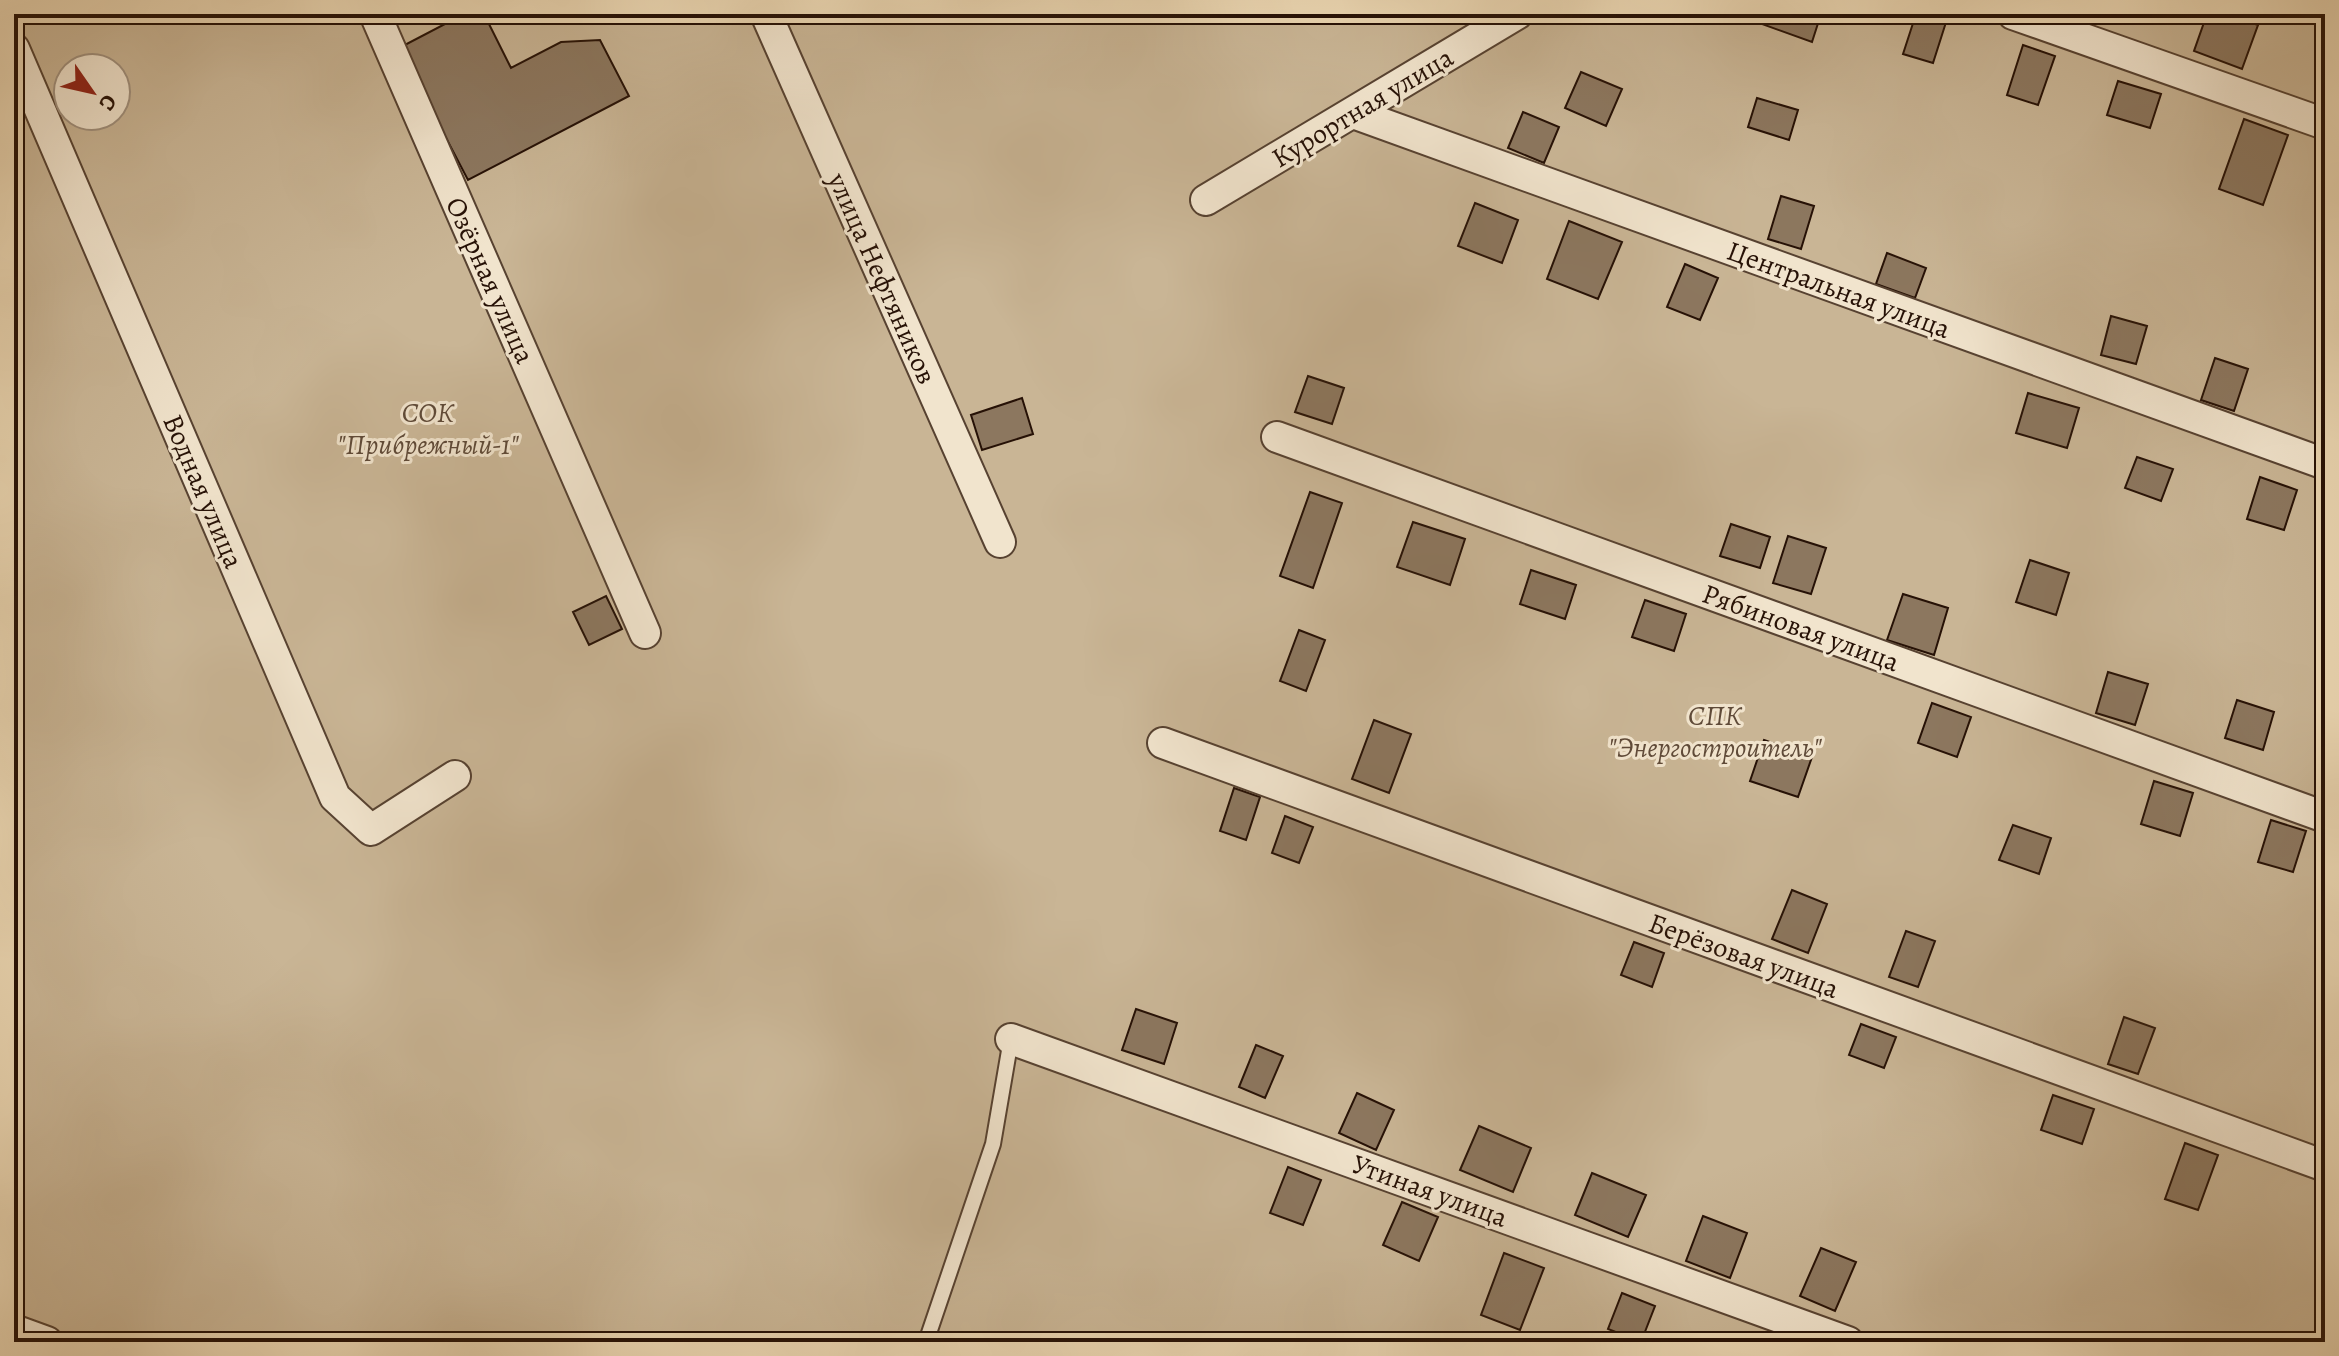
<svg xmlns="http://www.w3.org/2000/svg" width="2339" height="1356" font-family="Alegreya,serif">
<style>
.green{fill:#c9b595;stroke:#78634e;stroke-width:2;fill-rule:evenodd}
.building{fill:#8c775f;stroke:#261106;stroke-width:2}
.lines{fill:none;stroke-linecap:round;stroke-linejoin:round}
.service-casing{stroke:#574231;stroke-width:18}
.minor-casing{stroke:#574231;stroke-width:34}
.service{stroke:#f1e4cd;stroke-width:14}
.minor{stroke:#f1e4cd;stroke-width:30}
.labels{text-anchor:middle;stroke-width:6;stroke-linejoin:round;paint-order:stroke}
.street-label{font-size:28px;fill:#261106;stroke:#f1e4cd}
.park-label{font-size:28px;font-style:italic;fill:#5f4a38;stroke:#f1e4cd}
</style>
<rect width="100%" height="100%" fill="#ead6b2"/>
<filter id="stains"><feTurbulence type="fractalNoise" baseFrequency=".0025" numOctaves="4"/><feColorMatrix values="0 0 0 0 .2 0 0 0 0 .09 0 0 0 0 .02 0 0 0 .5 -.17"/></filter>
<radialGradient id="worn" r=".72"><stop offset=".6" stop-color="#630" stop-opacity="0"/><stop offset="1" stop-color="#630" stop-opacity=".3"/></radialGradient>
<path class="green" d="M14,14H2325V1342H14ZM68,68H116V116H68Z"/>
<path class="building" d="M464,14H484L511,68L561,42L600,40L629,96L468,180L399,48Z
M1750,14H1821L1812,42L1748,19Z
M1916,14L1948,16L1933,63L1903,54Z
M2207,14H2228L2258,25L2242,69L2194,51Z
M2023,45L2055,56L2038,105L2007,95Z
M2325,71V106L2315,103Z
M1581,72L1622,89L1606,126L1565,108Z
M2118,81L2161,94L2150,128L2107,115Z
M1757,98L1798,110L1789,140L1748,127Z
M1523,112L1559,127L1544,163L1508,148Z
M2244,119L2288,135L2263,205L2219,189Z
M1781,196L1814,206L1801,249L1768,239Z
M1475,203L1518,220L1502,263L1458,246Z
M1569,221L1622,242L1598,299L1547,279Z
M1887,253L1926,268L1915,298L1876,284Z
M1685,264L1718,278L1700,320L1667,307Z
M2111,316L2147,326L2136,364L2101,355Z
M2215,358L2248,369L2234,411L2201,400Z
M1308,376L1344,388L1332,424L1295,412Z
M2028,393L2079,408L2067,448L2016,433Z
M1022,398L1033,434L982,450L971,415Z
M2137,457L2173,469L2161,501L2125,488Z
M2260,477L2297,490L2284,530L2247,519Z
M1310,492L1342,503L1313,588L1280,576Z
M1413,522L1465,539L1450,585L1397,567Z
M1731,524L1770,537L1760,568L1720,556Z
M1788,536L1826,548L1811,594L1773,583Z
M2030,560L2069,573L2056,615L2016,602Z
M1531,570L1576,585L1565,619L1520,604Z
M1903,594L1948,608L1934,655L1887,640Z
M606,596L622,629L589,645L573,612Z
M1645,600L1686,614L1674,651L1632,637Z
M1299,630L1325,640L1306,691L1280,681Z
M2108,672L2148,684L2135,725L2096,713Z
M2237,700L2274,712L2263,750L2225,738Z
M1932,703L1971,717L1957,757L1918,743Z
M1374,720L1411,734L1389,793L1352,779Z
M1764,740L1812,757L1798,797L1750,781Z
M2154,781L2193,793L2180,836L2141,824Z
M1234,788L1260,797L1246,840L1220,831Z
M1285,816L1313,827L1299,863L1272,853Z
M2271,820L2306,831L2293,872L2258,862Z
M2013,825L2051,838L2039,874L1999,860Z
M1792,890L1827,904L1808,953L1772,939Z
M1906,931L1935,941L1918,987L1889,977Z
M1634,942L1664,953L1652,987L1621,975Z
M1136,1009L1177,1023L1164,1064L1122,1050Z
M2124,1017L2155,1028L2138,1074L2108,1064Z
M1861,1024L1896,1037L1884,1068L1849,1055Z
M1256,1045L1283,1056L1265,1098L1239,1087Z
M1357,1093L1394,1110L1376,1150L1339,1133Z
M2053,1095L2094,1109L2082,1144L2041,1130Z
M1479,1126L1531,1148L1513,1192L1460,1170Z
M2185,1143L2218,1155L2198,1210L2165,1199Z
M1288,1167L1321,1180L1303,1225L1270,1213Z
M1592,1173L1646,1195L1628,1237L1575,1215Z
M1402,1202L1438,1217L1419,1261L1383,1245Z
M1703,1216L1747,1233L1730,1278L1686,1261Z
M1821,1248L1856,1262L1835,1311L1800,1296Z
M1504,1253L1544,1268L1520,1330L1481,1315Z
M1622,1293L1655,1306L1641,1342L1608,1329Z"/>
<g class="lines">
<defs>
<path id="service" d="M926,1342L993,1144L1011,1039"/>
<path id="minor" d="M375,14L645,633
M766,14L1000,542
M2013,14L2325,124
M14,49L335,797L371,830L455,776
M1353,113L2325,464
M1206,200L1517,14
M1277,437L2325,817
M1163,743L2325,1166
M1011,1039L1848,1342
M14,1330L47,1342"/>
</defs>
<use href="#service" class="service-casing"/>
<use href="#minor" class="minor-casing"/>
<use href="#service" class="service"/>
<use href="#minor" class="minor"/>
</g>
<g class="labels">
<g class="street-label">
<text transform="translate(1362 107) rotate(-31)" y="10">Курортная улица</text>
<text transform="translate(883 278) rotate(66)" y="10">улица Нефтяников</text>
<text transform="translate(491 280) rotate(66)" y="10">Озёрная улица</text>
<text transform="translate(1839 289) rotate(20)" y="10">Центральная улица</text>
<text transform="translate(204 491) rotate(67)" y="10">Водная улица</text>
<text transform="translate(1801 627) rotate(20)" y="10">Рябиновая улица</text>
<text transform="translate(1744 955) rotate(20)" y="10">Берёзовая улица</text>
<text transform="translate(1430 1190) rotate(20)" y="10">Утиная улица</text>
</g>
<g class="park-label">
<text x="428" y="422">СОК<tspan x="428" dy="32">"Прибрежный-1"</tspan></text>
<text x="1715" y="725">СПК<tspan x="1715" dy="32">"Энергостроитель"</tspan></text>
</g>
</g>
<rect width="2339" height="1356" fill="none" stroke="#ead6b2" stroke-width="48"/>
<rect x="16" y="16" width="2307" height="1324" fill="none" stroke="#261106" stroke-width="4"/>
<rect x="24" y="24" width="2291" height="1308" fill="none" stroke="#261106" stroke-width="2"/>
<g transform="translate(92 92) rotate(124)"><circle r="38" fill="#f1e4cd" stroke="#a0907d" stroke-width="2"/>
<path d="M0-6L14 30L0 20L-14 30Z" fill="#8f2418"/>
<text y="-12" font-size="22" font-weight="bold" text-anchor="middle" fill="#261106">С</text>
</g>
<rect width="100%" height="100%" filter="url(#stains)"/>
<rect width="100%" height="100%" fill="url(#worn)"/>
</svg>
